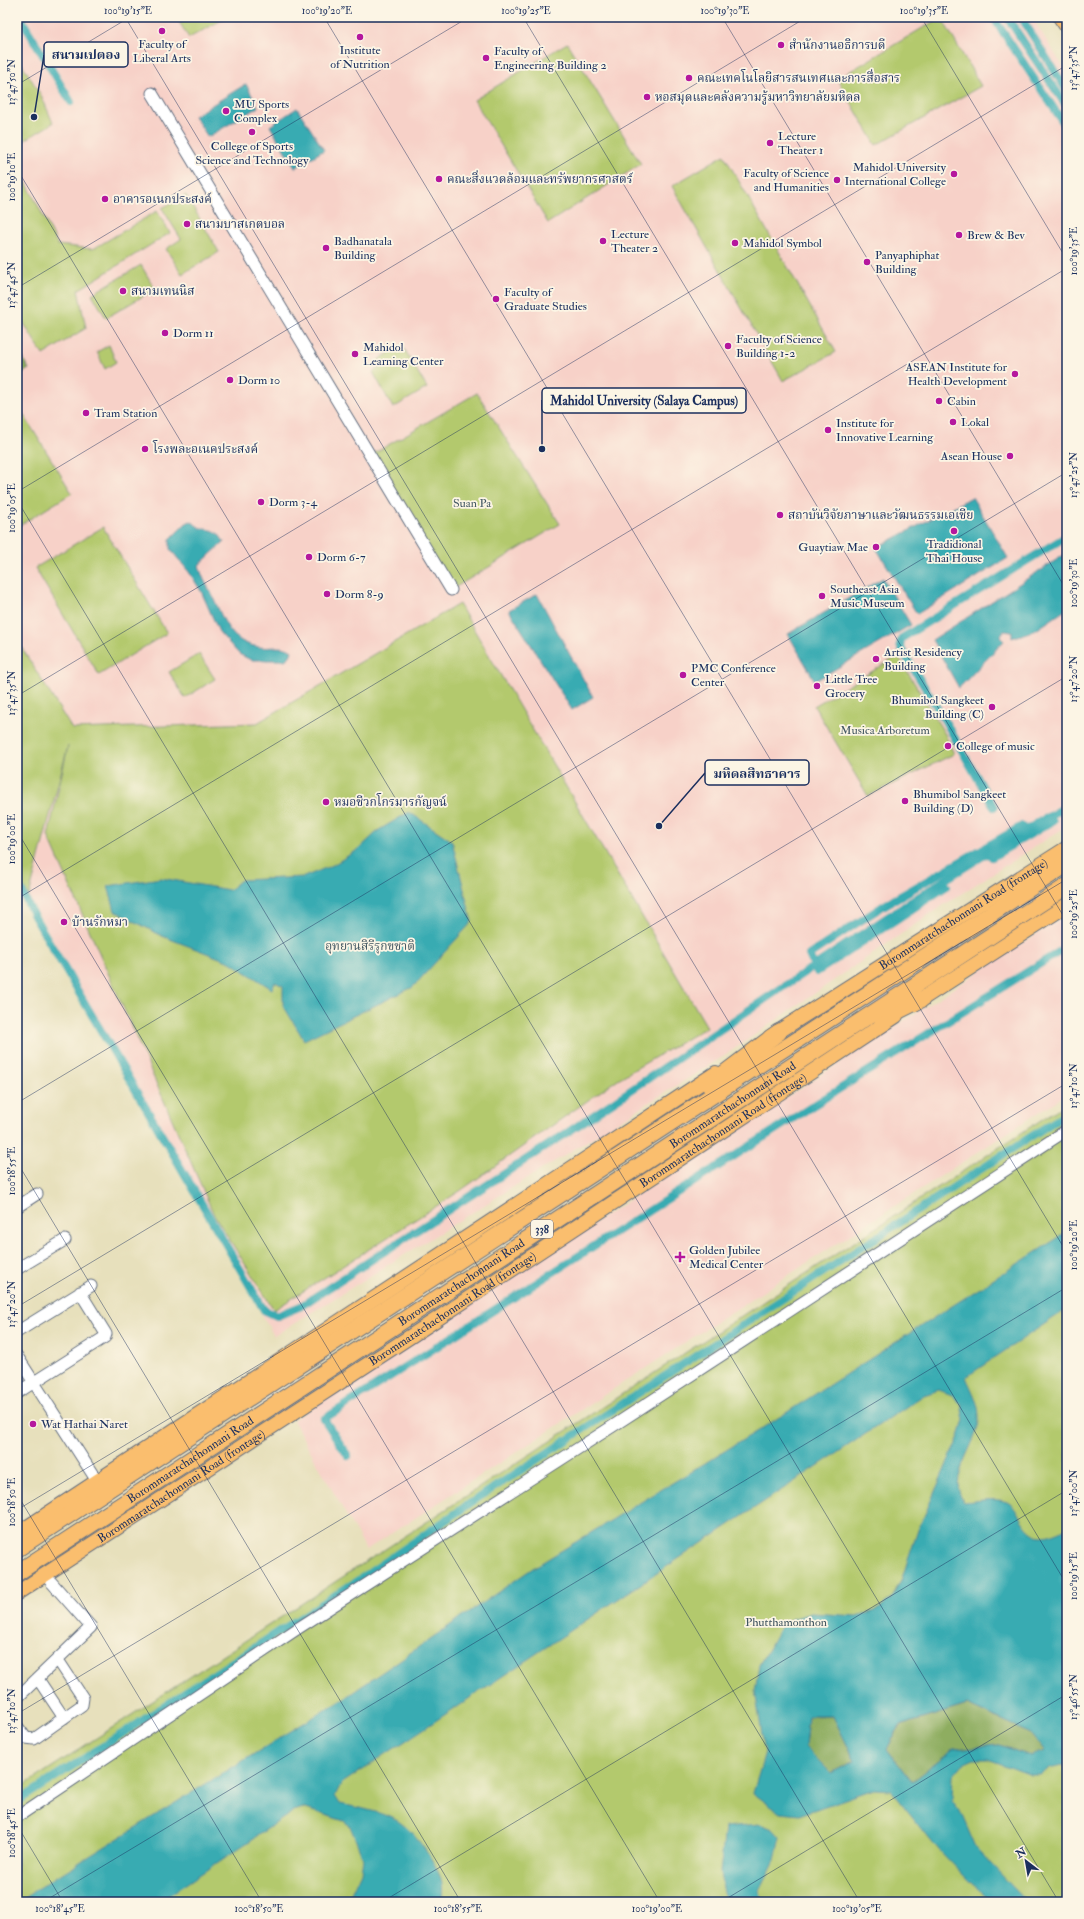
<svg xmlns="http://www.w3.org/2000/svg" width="1084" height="1919" font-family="'IM FELL Double Pica','Noto Serif Thai',serif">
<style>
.built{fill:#f7d1c8}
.green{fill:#b3c96d;stroke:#677c66}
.forest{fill:#8ead60;stroke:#546e5f}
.water{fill:#39abb2;stroke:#2a6d88;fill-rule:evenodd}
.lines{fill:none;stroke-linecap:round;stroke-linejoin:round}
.canal{stroke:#39abb2;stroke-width:8}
.minor-casing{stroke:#626d7f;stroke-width:13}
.major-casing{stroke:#626d7f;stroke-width:16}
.highway-casing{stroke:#626d7f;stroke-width:18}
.minor{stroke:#fff;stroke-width:11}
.major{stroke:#fabe6e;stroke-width:14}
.highway{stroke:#fabe6e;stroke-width:16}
.ticks{fill:none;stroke:#1b2f5e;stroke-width:1;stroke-opacity:0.45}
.poi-dot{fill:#b5179e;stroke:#fcf5e5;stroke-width:1.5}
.labels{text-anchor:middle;stroke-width:3.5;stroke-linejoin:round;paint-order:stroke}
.shield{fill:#fcf5e5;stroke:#5e6a86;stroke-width:1}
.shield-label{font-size:11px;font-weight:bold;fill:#1b2f5e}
.poi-label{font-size:12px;fill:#1b2f5e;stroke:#fcf5e5;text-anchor:start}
.park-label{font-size:12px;fill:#415662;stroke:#fcf5e5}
.street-label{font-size:12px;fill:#1b2f5e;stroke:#fcf5e5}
.leader{fill:none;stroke:#1b2f5e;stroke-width:1.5}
.callout-dot{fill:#1b2f5e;stroke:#fcf5e5;stroke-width:1.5}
.callout{fill:#fcf5e5;stroke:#1b2f5e;stroke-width:1.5}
.callout-label{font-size:13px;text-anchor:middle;font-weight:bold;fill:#1b2f5e}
.neatline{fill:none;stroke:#1b2f5e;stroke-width:1.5}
.ticks-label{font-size:10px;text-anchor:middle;fill:#1b2f5e}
</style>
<rect width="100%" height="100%" fill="#fcf5e5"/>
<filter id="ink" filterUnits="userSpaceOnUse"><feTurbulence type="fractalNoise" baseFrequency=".025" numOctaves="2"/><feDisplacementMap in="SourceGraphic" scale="8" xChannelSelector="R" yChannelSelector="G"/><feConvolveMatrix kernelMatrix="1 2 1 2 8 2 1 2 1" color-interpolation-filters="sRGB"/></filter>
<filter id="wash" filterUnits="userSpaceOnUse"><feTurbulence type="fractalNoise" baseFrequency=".012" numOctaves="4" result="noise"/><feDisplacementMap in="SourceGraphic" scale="16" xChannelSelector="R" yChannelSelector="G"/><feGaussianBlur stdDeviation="0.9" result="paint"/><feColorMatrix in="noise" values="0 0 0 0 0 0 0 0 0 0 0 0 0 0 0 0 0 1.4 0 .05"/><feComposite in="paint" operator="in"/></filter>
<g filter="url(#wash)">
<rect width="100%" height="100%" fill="#e7e0bc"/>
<path class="built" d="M17,17H1032L1067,73V826L936,910L724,1056L274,1336L17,876Z
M1067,914V1094L366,1550L293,1420Z"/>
<path class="green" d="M176,17H227L189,38Z
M941,17L981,86L876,145L837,79Z
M567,43L641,164L548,223L474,100Z
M19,59L42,97L53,123L17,145V60Z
M724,155L836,352L783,381L672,186Z
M26,182L58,245L93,249L157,211L170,233L78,290L86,328L43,355L17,312V187Z
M186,195L219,252L182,274L166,249L181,239L162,208Z
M141,265L155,289L106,318L92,294Z
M109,345L116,362L105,369L97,352Z
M402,345L427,388L393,408L373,372L381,367L378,360Z
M477,393L560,524L451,590L371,455Z
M17,404L72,493L17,527Z
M103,527L167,633L99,675L35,568Z
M459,604L707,1027L618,1079L460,1191L274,1310L214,1215L48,836L68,746L29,896L17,877V640L72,729L257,723Z
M199,654L215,679L185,698L169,672Z
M898,656L945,734L954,754L868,796L814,706Z
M1067,1103V1902H17V1790Z"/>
<path class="forest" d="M17,347L29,369L17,376Z
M967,1705L1031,1734L1045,1751L1030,1756L999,1745L954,1749L912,1782L887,1749L900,1726Z
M808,1716H833L855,1761L831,1773L805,1747Z"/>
<path class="water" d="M246,84L258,107L208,137L194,116Z
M297,108L324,150L295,168L270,126Z
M972,497L1008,558L917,614L876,548Z
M190,521C194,522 197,527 201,528C215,531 216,529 224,542L199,565C203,582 209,587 215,601C225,624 232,643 259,647C270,649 283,644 292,651L290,656L285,660H251L239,654L219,632L201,591L189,572L170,549V539L185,524Z
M1067,553V609L1036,630L1012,638V632L1004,631L1000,637L1004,641L959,688L932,640Z
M883,578L911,625L815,681L788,634Z
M537,594L593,697L572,710L509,610Z
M409,812L452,841L472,922L413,987L304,1040L283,1005V986L275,982L272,989L230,962L162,936L115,911L108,886L161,878L229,890L241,880L304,877L333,865L359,849L379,830Z
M1067,1232V1309L966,1377C972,1391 980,1404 979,1421C976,1446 946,1478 964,1502C978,1501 994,1497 1007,1502C1013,1505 1016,1510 1019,1516C1033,1540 1042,1540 1067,1528V1764L1050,1768L1040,1775H1031L988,1759H974L963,1764L953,1776L952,1800L960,1811L976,1848L1027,1902H994L971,1883L939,1850L891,1790L874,1789L799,1815L780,1813L753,1793L765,1753L755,1691L759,1665L780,1628L792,1619L811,1613L857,1616L875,1611L891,1599L901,1581L918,1530L958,1439L964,1420L961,1404L952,1395L939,1390L924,1395L341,1784L335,1796L340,1804C360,1808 378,1811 396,1820C412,1828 439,1865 442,1884C443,1889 442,1896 442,1902H347L361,1872L363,1858L350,1826L344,1821L303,1808L294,1811L159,1902H20L35,1890L349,1695L533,1568L764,1427ZM967,1705L1031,1734L1045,1751L1030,1756L999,1745L954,1749L912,1782L887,1749L899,1726ZM808,1716H833L855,1761L831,1773L805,1747Z
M760,1824L773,1829L780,1837L775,1860L760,1890L762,1902H726L720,1873L725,1827Z"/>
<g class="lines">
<path class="canal" d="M20,17L71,102
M993,17L1067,128
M1007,17L1067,107
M1021,17L1067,91
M994,807L941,714L902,650L900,644L902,638L1067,536
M992,857L1053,821
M17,882L34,916L264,1310L277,1316L301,1306C410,1234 520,1165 628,1092C773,995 915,893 1067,806
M947,886L817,972L809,955L883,906L1022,826
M348,1456L324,1419L825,1098L1067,947
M17,1802L369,1573L472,1502L1067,1113"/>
</g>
</g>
<g filter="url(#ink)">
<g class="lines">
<defs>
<path id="minor" d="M152,93L451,590
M17,1207L37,1194
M17,1269L65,1240
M17,1332L91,1286
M17,1356L97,1481
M17,1393L105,1337L106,1334L80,1292
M38,1679L64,1718
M17,1698L91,1627L45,1575
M17,1726L26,1738L34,1739L82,1705L83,1698L58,1660
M17,1817L300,1627L613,1426L1067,1130"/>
<g id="major">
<path d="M1060,17L1067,27"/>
<path d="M914,1004L1067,905"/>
<path id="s1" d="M770,1037L1067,848"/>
<path d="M17,1534L716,1073"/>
<path id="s2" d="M17,1593L434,1321L896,1016"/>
</g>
<g id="highway">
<path d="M882,1019L922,999"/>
<path d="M709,1085L779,1032"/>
<path d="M17,1549L1067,864"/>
<path id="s3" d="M17,1573L1067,886"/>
</g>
</defs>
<use href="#minor" class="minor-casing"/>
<use href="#major" class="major-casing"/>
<use href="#highway" class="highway-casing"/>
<use href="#minor" class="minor"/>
<use href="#major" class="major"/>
<use href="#highway" class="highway"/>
</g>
</g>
<path class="ticks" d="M125,17L1067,1585M324,17L1067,1253M523,17L1067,922M722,17L1067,591M921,17L1067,260M17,85L130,17M17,169L1059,1902M17,288L469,17M17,492L807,17M17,500L860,1902M17,696L1067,65M17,831L660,1902M17,899L1067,268M17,1103L1067,472M17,1162L461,1902M17,1307L1067,676M17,1494L262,1902M17,1510L1067,879M17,1714L1067,1083M17,1825L63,1902M43,1902L1067,1287M382,1902L1067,1490M721,1902L1067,1694M1060,1902L1067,1898"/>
<g class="poi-dot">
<circle cx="162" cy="31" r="4"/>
<circle cx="360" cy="37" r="4"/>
<circle cx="781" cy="45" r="4"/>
<circle cx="486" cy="58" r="4"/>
<circle cx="689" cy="78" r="4"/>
<circle cx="647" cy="97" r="4"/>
<circle cx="226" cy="111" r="4"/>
<circle cx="252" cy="132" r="4"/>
<circle cx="770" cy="143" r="4"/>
<circle cx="954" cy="174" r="4"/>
<circle cx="439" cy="179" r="4"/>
<circle cx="837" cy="180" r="4"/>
<circle cx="105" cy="199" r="4"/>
<circle cx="187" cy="224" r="4"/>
<circle cx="959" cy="235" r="4"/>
<circle cx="603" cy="241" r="4"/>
<circle cx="735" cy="243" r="4"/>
<circle cx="326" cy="248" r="4"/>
<circle cx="867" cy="262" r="4"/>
<circle cx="123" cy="291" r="4"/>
<circle cx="496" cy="299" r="4"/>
<circle cx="165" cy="333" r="4"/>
<circle cx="728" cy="346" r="4"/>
<circle cx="355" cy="354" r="4"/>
<circle cx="1015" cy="374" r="4"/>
<circle cx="230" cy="380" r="4"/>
<circle cx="939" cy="401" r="4"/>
<circle cx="86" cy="413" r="4"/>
<circle cx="953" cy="422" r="4"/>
<circle cx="828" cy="430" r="4"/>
<circle cx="145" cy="449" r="4"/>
<circle cx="1010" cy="456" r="4"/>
<circle cx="261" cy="502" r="4"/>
<circle cx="780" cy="515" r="4"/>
<circle cx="954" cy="531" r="4"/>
<circle cx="876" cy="547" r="4"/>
<circle cx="309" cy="557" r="4"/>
<circle cx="327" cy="594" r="4"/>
<circle cx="822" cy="596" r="4"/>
<circle cx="876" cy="659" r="4"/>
<circle cx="683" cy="675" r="4"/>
<circle cx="817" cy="686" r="4"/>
<circle cx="992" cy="707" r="4"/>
<circle cx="948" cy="746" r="4"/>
<circle cx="905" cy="801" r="4"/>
<circle cx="326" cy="802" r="4"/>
<circle cx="64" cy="922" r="4"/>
<path d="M678 1251h4v4h4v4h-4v4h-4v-4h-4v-4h4z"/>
<circle cx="33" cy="1424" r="4"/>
</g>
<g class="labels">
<rect class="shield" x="531" y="1220" width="22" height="18" rx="3"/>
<g class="shield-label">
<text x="542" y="1233">338</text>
</g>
<g class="poi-label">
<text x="162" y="48" text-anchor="middle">Faculty of<tspan x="162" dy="14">Liberal Arts</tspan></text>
<text x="789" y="49">สำนักงานอธิการบดี</text>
<text x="360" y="54" text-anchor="middle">Institute<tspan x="360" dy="14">of Nutrition</tspan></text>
<text x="494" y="55">Faculty of<tspan x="494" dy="14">Engineering Building 2</tspan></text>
<text x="697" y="82">คณะเทคโนโลยีสารสนเทศและการสื่อสาร</text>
<text x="655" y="101">หอสมุดและคลังความรู้มหาวิทยาลัยมหิดล</text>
<text x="234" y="108">MU Sports<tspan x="234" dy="14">Complex</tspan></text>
<text x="778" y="140">Lecture<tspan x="778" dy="14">Theater 1</tspan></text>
<text x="252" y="150" text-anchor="middle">College of Sports<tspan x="252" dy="14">Science and Technology</tspan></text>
<text x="946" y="171" text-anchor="end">Mahidol University<tspan x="946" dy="14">International College</tspan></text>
<text x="829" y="177" text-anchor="end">Faculty of Science<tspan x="829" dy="14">and Humanities</tspan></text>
<text x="447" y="183">คณะสิ่งแวดล้อมและทรัพยากรศาสตร์</text>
<text x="113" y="203">อาคารอเนกประสงค์</text>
<text x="195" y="228">สนามบาสเกตบอล</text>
<text x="611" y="238">Lecture<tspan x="611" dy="14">Theater 2</tspan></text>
<text x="967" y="239">Brew &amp; Bev</text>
<text x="334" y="245">Badhanatala<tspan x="334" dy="14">Building</tspan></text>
<text x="743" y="247">Mahidol Symbol</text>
<text x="875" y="259">Panyaphiphat<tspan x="875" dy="14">Building</tspan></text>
<text x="131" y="295">สนามเทนนิส</text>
<text x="504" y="296">Faculty of<tspan x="504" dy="14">Graduate Studies</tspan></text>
<text x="173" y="337">Dorm 11</text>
<text x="736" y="343">Faculty of Science<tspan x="736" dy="14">Building 1-2</tspan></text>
<text x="363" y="351">Mahidol<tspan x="363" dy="14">Learning Center</tspan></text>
<text x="1007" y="371" text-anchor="end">ASEAN Institute for<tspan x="1007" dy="14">Health Development</tspan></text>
<text x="238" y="384">Dorm 10</text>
<text x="947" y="405">Cabin</text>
<text x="94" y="417">Tram Station</text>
<text x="961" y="426">Lokal</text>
<text x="836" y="427">Institute for<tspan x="836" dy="14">Innovative Learning</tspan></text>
<text x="153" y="453">โรงพละอเนคประสงค์</text>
<text x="1002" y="460" text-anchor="end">Asean House</text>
<text x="269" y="506">Dorm 3-4</text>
<text x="788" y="519">สถาบันวิจัยภาษาและวัฒนธรรมเอเชีย</text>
<text x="954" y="548" text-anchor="middle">Tradidional<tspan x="954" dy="14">Thai House</tspan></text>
<text x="868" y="551" text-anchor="end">Guaytiaw Mae</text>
<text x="317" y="561">Dorm 6-7</text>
<text x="830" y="593">Southeast Asia<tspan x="830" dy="14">Music Museum</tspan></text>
<text x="335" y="598">Dorm 8-9</text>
<text x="884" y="656">Artist Residency<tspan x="884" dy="14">Building</tspan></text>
<text x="691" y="672">PMC Conference<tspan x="691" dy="14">Center</tspan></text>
<text x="825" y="683">Little Tree<tspan x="825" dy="14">Grocery</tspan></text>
<text x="984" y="704" text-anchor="end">Bhumibol Sangkeet<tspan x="984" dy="14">Building (C)</tspan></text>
<text x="956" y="750">College of music</text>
<text x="913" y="798">Bhumibol Sangkeet<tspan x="913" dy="14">Building (D)</tspan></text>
<text x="334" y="806">หมอชีวกโกรมารกัญจน์</text>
<text x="72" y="926">บ้านรักหมา</text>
<text x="689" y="1254">Golden Jubilee<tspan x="689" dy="14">Medical Center</tspan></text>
<text x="41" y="1428">Wat Hathai Naret</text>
</g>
<g class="park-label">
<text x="472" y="507">Suan Pa</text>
<text x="885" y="734">Musica Arboretum</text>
<text x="370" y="950">อุทยานสิรีรุกขชาติ</text>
<text x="786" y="1626">Phutthamonthon</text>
</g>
<g class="street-label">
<text dy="4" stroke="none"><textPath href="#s1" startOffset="229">Borommaratchachonnani Road (frontage)</textPath></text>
<text dy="4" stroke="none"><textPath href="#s3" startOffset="855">Borommaratchachonnani Road</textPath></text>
<text dy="4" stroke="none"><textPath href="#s2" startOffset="844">Borommaratchachonnani Road (frontage)</textPath></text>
<text dy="4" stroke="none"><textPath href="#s3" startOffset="531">Borommaratchachonnani Road</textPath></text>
<text dy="4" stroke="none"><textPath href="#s2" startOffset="520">Borommaratchachonnani Road (frontage)</textPath></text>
<text dy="4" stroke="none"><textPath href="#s3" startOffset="207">Borommaratchachonnani Road</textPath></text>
<text dy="4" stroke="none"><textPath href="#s2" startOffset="196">Borommaratchachonnani Road (frontage)</textPath></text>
</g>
</g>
<path class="leader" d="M34 117L44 55M542 449L542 400M659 826L705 773"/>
<g class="callout-dot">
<circle cx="34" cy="117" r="4"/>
<circle cx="542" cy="449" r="4"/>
<circle cx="659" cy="826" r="4"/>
</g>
<g class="callout">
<rect x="44" y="42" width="84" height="25" rx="4"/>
<rect x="542" y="388" width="204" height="25" rx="4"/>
<rect x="705" y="760" width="104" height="25" rx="4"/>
</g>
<g class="callout-label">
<text x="86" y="59">สนามเปตอง</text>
<text x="644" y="405">Mahidol University (Salaya Campus)</text>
<text x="757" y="778">มหิดลสิทธาคาร</text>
</g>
<rect width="1084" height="1919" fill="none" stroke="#fcf5e5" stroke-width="44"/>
<g transform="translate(1026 1861) rotate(329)" stroke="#fcf5e5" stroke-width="3" paint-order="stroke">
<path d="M0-3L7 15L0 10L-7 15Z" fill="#1b2f5e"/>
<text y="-6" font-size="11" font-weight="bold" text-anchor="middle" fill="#1b2f5e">N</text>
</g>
<rect x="22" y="22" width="1040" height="1875" class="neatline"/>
<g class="ticks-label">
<text x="128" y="14">100°19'15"E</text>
<text x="327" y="14">100°19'20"E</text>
<text x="526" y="14">100°19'25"E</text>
<text x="725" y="14">100°19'30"E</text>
<text x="924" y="14">100°19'35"E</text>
<text transform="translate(1073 68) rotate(-90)" y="4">13°47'35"N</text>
<text transform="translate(11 82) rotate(-90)" y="4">13°47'50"N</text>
<text transform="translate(11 177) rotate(-90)" y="4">100°19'10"E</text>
<text transform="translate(1073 251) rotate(-90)" y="4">100°19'35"E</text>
<text transform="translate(11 285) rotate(-90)" y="4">13°47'45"N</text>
<text transform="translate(1073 475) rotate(-90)" y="4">13°47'25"N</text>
<text transform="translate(11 508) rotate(-90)" y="4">100°19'05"E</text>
<text transform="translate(1073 583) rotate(-90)" y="4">100°19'30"E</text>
<text transform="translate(1073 679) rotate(-90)" y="4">13°47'20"N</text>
<text transform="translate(11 693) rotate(-90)" y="4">13°47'35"N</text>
<text transform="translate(11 839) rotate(-90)" y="4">100°19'00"E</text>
<text transform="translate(1073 914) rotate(-90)" y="4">100°19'25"E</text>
<text transform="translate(1073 1086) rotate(-90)" y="4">13°47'10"N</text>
<text transform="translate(11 1171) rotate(-90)" y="4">100°18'55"E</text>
<text transform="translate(1073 1245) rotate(-90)" y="4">100°19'20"E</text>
<text transform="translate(11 1304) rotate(-90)" y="4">13°47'20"N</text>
<text transform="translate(1073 1493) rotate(-90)" y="4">13°47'00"N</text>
<text transform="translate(11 1502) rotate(-90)" y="4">100°18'50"E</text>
<text transform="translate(1073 1576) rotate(-90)" y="4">100°19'15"E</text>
<text transform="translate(1073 1697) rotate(-90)" y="4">13°46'55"N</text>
<text transform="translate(11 1711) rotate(-90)" y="4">13°47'10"N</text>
<text transform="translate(11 1833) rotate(-90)" y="4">100°18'45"E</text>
<text x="60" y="1912">100°18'45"E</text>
<text x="259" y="1912">100°18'50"E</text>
<text x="458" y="1912">100°18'55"E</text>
<text x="657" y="1912">100°19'00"E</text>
<text x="857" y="1912">100°19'05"E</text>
</g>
</svg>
